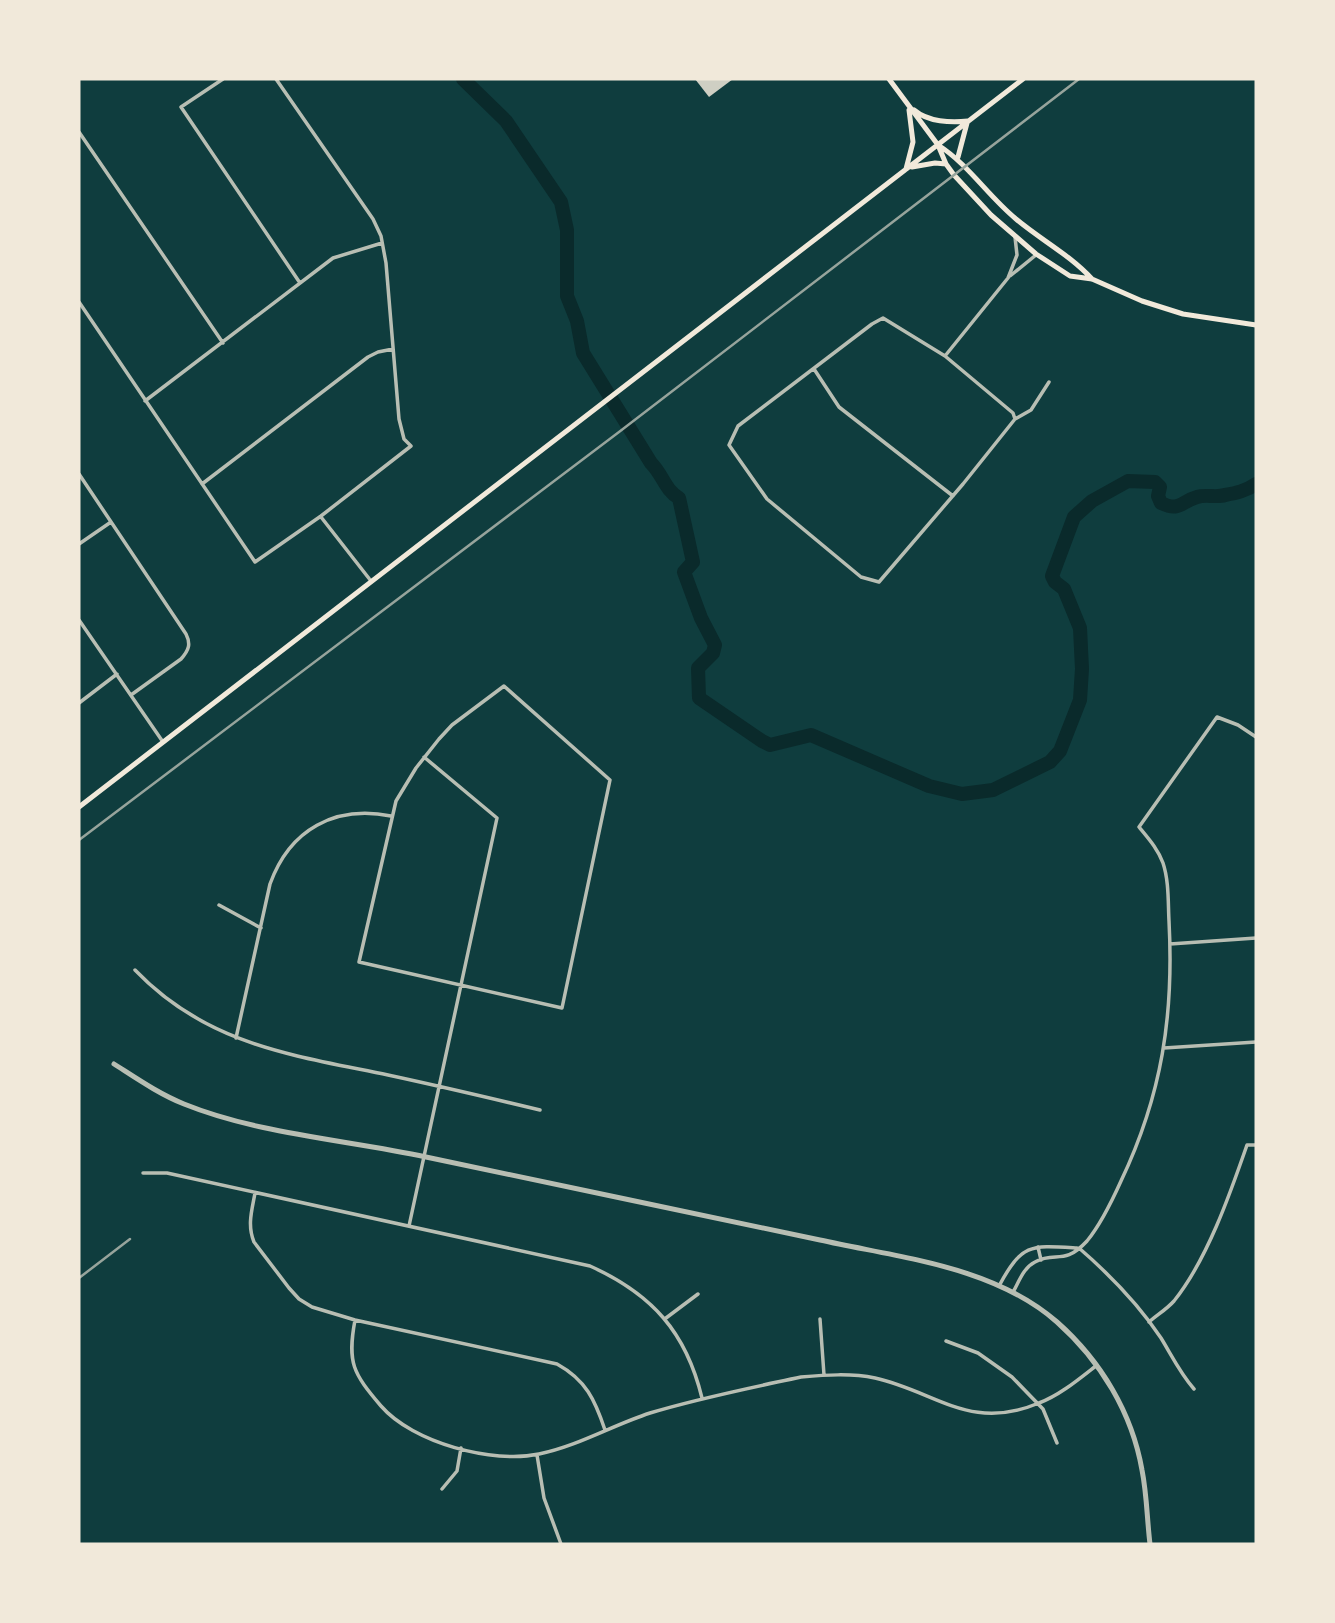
<svg xmlns="http://www.w3.org/2000/svg" width="1335" height="1623" font-family="Literata,serif">
<style>
.lines{fill:none;stroke-linecap:round;stroke-linejoin:round}
.river{stroke:#0a2a2b;stroke-width:14}
.building{fill:#cfcfc3}
.minor{stroke:#b8beb3;stroke-width:3.5}
.tertiary{stroke:#b8beb3;stroke-width:5}
.secondary{stroke:#f1e9da;stroke-width:5}
.rail{stroke:#97a49c;stroke-width:2.5}
</style>
<rect width="100%" height="100%" fill="#0f3d3e"/>
<g class="lines">
<path class="river" d="M463,79L506,121L561,202L567,230V296L577,321L583,353L651,463C663,475 665,490 679,498L693,562L684,572L701,618L715,645L713,653L698,668L699,698L762,741L770,745L811,735L929,786L962,794L993,790L1050,762L1060,751L1080,700L1082,669L1080,628L1064,589L1055,582L1052,576L1074,517L1092,501L1128,481L1155,482L1160,487L1158,496L1161,503C1180,512 1180,502 1197,497C1206,494 1216,498 1225,495C1236,493 1246,491 1256,484"/>
</g>
<path class="building" d="M695,79H733L709,97Z"/>
<g class="lines">
<path class="minor" d="M223,79L181,107L300,283
M79,132L223,343
M1010,276L1036,255
M79,302L255,562L321,516L411,446L404,439L399,419L386,263L381,236L373,219L276,79
M945,356L1008,278L1017,255L1015,237
M814,369L839,407L953,496
M145,401L333,258L382,243
M1015,419L1013,413L945,356L883,318L872,324L738,426L729,445L767,499L861,577L879,582L963,484L1015,419L1031,410L1049,382
M79,474L186,634C191,644 189,650 181,659L131,695
M202,484L368,357L378,352L393,349
M321,517L371,581
M79,544L111,522
M79,620L163,742
M504,686L610,780L562,1008L359,962L396,801L416,768L439,739L452,725Z
M79,703L117,674
M219,905L261,928
M1170,944L1256,938
M135,970C207,1045 292,1055 388,1075C439,1086 490,1098 540,1110
M236,1038L270,884C290,829 335,805 391,816
M1164,1048L1256,1042
M143,1173H167L590,1266C652,1294 686,1332 702,1398
M255,1193C252,1210 247,1225 254,1242L289,1288L299,1299L312,1307L355,1320L557,1364C586,1380 595,1400 605,1430
M409,1226L497,818L424,757
M1038,1247L1041,1260
M1079,1248C1109,1274 1139,1305 1161,1338C1172,1356 1180,1373 1194,1389
M999,1286C1022,1243 1031,1245 1077,1248
M1013,1292C1019,1282 1023,1268 1035,1262C1056,1250 1063,1267 1087,1241C1101,1224 1112,1201 1121,1181C1162,1095 1174,1015 1169,921C1168,902 1169,881 1163,863C1158,849 1148,838 1139,827L1217,717L1238,725L1256,737
M666,1318L698,1294
M820,1319L824,1375
M355,1320C347,1363 353,1373 381,1406C413,1443 493,1464 539,1454C578,1446 613,1425 650,1413C699,1398 750,1388 801,1377C825,1375 851,1373 875,1378C937,1392 970,1432 1039,1403C1060,1395 1079,1379 1097,1365
M1149,1322C1157,1315 1167,1309 1174,1301C1207,1260 1230,1194 1247,1145H1256
M946,1341L978,1353L1012,1377L1043,1409L1057,1443
M537,1455L544,1498L561,1544
M442,1489L457,1471L461,1448"/>
<path class="tertiary" d="M114,1064C136,1078 159,1094 184,1104C258,1134 347,1140 426,1157C557,1184 689,1213 820,1240C901,1258 993,1266 1057,1322C1101,1361 1132,1413 1142,1470C1147,1495 1147,1520 1150,1544"/>
<path class="secondary" d="M889,79L938,145L946,164L954,175L991,215L1036,254L1070,276L1092,279L1142,301L1183,314L1256,325
M914,110C928,122 951,123 968,121
M938,145C968,164 988,196 1016,219C1041,240 1070,255 1092,279
M958,157L967,123
M912,167L935,163L946,164
M906,169L913,142L909,110
M79,807L1023,79"/>
<path class="rail" d="M79,840L619,432L1079,79
M79,1278L130,1239"/>
</g>
<rect width="1335" height="1623" fill="none" stroke="#f1e9da" stroke-width="161"/>
</svg>
